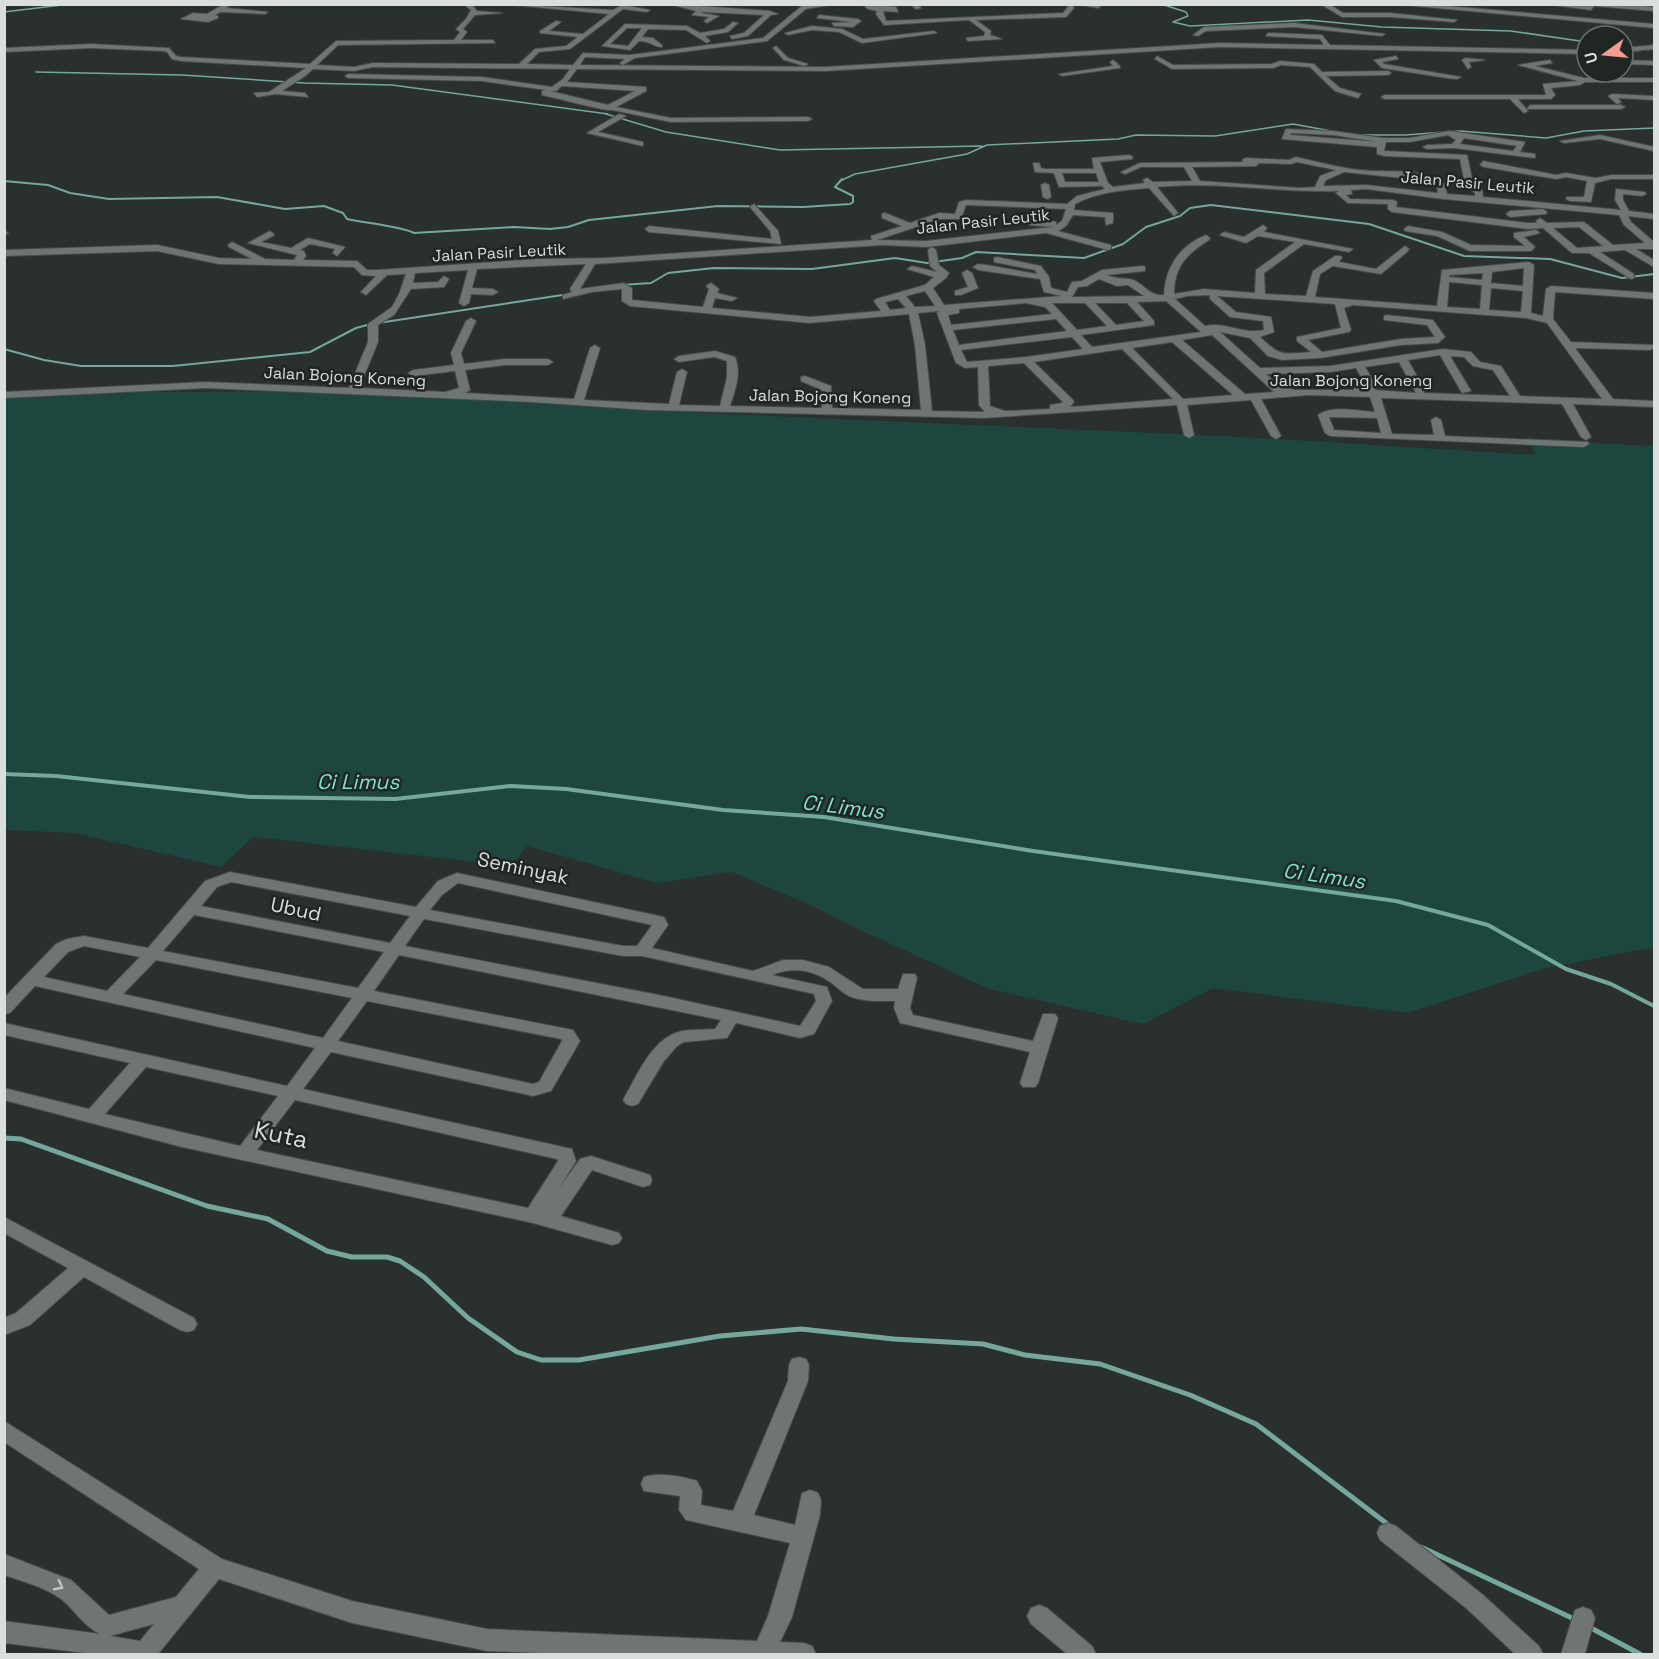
<svg xmlns="http://www.w3.org/2000/svg" width="1659" height="1659" font-family="'Space Grotesk',sans-serif">
<style>
.green{fill:#1d463e}
.lines{fill:none;stroke-linecap:round;stroke-linejoin:round}
.stream-far3{stroke:#75a79d;stroke-width:1.5}
.stream-far2{stroke:#75a79d;stroke-width:2}
.stream-far1{stroke:#75a79d;stroke-width:4}
.stream{stroke:#75a79d;stroke-width:5}
.minor-casing{stroke:#464b4a;stroke-width:2}
.minor{fill:#6e7573;fill-rule:evenodd}
.oneway{stroke:#bfc4c2}
.labels{text-anchor:middle;stroke-width:5;stroke-linejoin:round;paint-order:stroke}
.far-street-label{font-size:16px;fill:#dadedd;stroke:#202624}
.street-label{font-size:20px;fill:#dadedd;stroke:#202624}
.water-label{font-size:21px;font-style:italic;fill:#7ae4ce;stroke:#202624}
.near-street-label{font-size:24px;fill:#dadedd;stroke:#202624}
</style>
<rect width="100%" height="100%" fill="#2a302e"/>
<path class="green" d="M321,391L562,404L598,408L1263,438L1534,455L1532,440L1654,446V947L1546,968L1407,1013L1213,988L1143,1024L989,989L854,927L815,907L732,872L657,883L527,846L512,866L253,837L221,867L75,833L5,830V393Z"/>
<g class="lines">
<path class="stream-far3" d="M1161,4L1186,12L1188,16L1173,22L1190,26L1308,20L1382,27L1511,31L1587,42
M4,12L70,4
M1636,51L1654,49
M36,72L182,75L304,83L392,85L608,114H606L666,132L780,150L982,146
M1359,135H1405L1460,131L1546,138L1584,131L1654,128
M840,181L855,174L967,154L987,145L1118,139L1136,135L1215,136L1293,124L1337,132"/>
<path class="stream-far2" d="M4,181L48,185L70,193L109,199L217,197L285,209L324,206L343,213L347,219C364,223 401,226 414,233L514,227L550,229L568,227L589,220L718,206L803,207L850,204L853,202V196L835,187L842,179
M606,286L651,283L668,273L714,268L812,269L895,258L927,263L962,258L976,252L1084,258L1123,244L1146,227L1180,216L1190,208L1211,205L1369,224L1464,256L1550,259L1622,278L1654,274
M378,323L569,294
M4,349L44,360L81,366H173L310,352L356,328L371,324"/>
<path class="stream-far1" d="M4,774L56,776L250,797L395,799L511,786L566,789L723,810L824,817L1033,851L1396,901L1488,925L1566,969L1611,984L1654,1006"/>
<path class="stream" d="M4,1138L21,1139L207,1206L268,1219L327,1251L352,1257H387L400,1261L424,1277L468,1318L517,1352L541,1360H579L720,1336L801,1329L894,1339L983,1344L1025,1355L1100,1364L1190,1395L1256,1424L1390,1526
M1421,1547L1574,1619
M1589,1627L1640,1654"/>
<defs>
<path id="minor" d="M224,4H232L226,8L268,12L265,14L220,12L215,15L218,16V18L208,22L181,19L193,13L207,14Z
M503,4L613,10L622,5L650,10L647,12L623,9L570,49L539,52L527,64L573,65L583,53L630,55L763,38L802,6L835,4L806,9L767,41L635,58L623,65L620,63L625,59L585,57L580,65L825,67L1220,43L1324,45L1320,39L1266,36L1268,33L1322,35L1330,45L1587,50V54L1220,47L825,71L577,69L567,82L646,87V91L616,107L671,118L808,117L812,119L808,121L671,122L612,110C607,112 553,97 542,95V91L546,90L482,81L348,78L345,76L348,74L482,77L552,87L563,79L570,69L373,67L354,71L313,69L305,76L282,91L305,93L308,97L276,94L257,97L254,93L269,92L306,68L181,61L172,59L167,52L162,51L91,48L4,52V48L91,44L169,48L176,56L181,57L310,64L336,41L454,40L460,32L456,29L466,19L471,10L466,6L471,4L477,11L502,13L475,15L463,29L467,32L461,40H493L495,43L338,45L317,65L354,67L373,63L519,64L535,49L566,46L578,37L540,33V31L556,21L561,22L549,31L583,34L609,14ZM562,86L635,91L608,105L550,91H556Z
M669,4L770,11L778,14L771,15L748,36L732,39L730,36L744,33L764,15L703,12L701,13L719,16L707,23L704,21L709,17L692,15L696,11Z
M862,4L896,7L898,12L883,11L886,21L1063,13L1068,7L1066,4H1072L1074,8L1066,17L976,20L991,31L990,35L1002,39L968,41L966,38L984,36L985,32L969,20L884,25L876,14L877,11L868,9Z
M910,4H917L921,8L916,9Z
M1075,4H1100L1101,6L1098,8Z
M1329,4L1343,13H1390L1457,20L1454,22L1390,17H1342L1322,5Z
M1393,4H1424L1654,24V28Z
M1545,4H1623L1654,7V11L1594,6L1591,10Z
M819,15L858,19L861,21L853,27L834,26L832,23L852,22L817,18Z
M733,22L738,23L728,32L705,36L710,41L707,43L686,30L648,29L642,37L653,38L662,45V47C655,48 651,41 639,41L630,50L602,46L625,24L687,26L700,33L724,29ZM627,28H642L628,46L610,44Z
M1294,23L1385,34L1382,36L1294,27L1206,31L1198,36L1193,35L1204,27Z
M812,26L842,29L863,39L934,31L937,33L862,43L839,32L812,30L788,35L785,33Z
M1654,45V49L1623,52V48Z
M776,46L788,58L808,64L805,66L784,60L773,48Z
M1157,56L1173,65L1272,64L1280,61L1314,64L1322,72L1388,71L1391,73L1388,75L1326,76L1340,88L1361,94L1358,98L1335,91L1310,67L1281,65L1273,68L1172,69L1155,59Z
M1396,56L1398,59L1382,62L1384,64L1461,77L1457,79L1447,78L1382,68L1374,60Z
M1465,58L1485,60L1469,62L1471,67L1468,69L1462,60Z
M1113,60L1120,66V68L1062,76L1059,74L1113,66L1110,62Z
M1550,60L1552,63L1535,66L1584,78H1654V82H1585L1580,85L1551,88L1555,95L1551,99H1518L1528,111L1524,113L1510,99H1385L1381,97L1385,95H1546L1543,84L1578,81L1518,65Z
M1623,60L1654,61V65L1623,64Z
M1612,94L1654,96V100L1618,98L1621,102L1617,104L1608,96Z
M1530,105H1621L1625,107L1621,109H1527Z
M619,114L626,116L598,132L643,142V146L587,133Z
M1286,129L1333,131L1383,138H1410L1449,131L1525,142L1520,152L1535,154V158L1454,148L1427,149L1423,147L1427,145L1452,144L1456,140L1448,135L1410,142H1386L1384,151L1467,155L1473,183L1482,190L1483,197L1621,210L1615,200L1616,189L1645,192L1646,194L1642,196L1623,194V200L1629,211L1654,214V219L1628,216L1631,222L1654,242V249H1636L1654,260V267L1625,250L1600,252L1634,274V278L1631,279L1589,253H1572L1543,228L1528,229L1392,212L1388,209V204L1348,203L1336,193L1339,191C1279,193 1218,181 1157,187L1178,213L1174,216L1149,188C1124,190 1097,192 1075,204L1074,210L1113,213V223L1106,225L1105,217L1073,215L1066,226L1058,231L1111,245V249L1108,250L1046,233L926,247L883,245L595,264L580,289L624,283L632,288V300L703,307L709,289L706,286L711,283L719,289L717,293L737,298L732,301L715,298L712,308L810,317L881,311L874,301L876,299L925,285L934,277L907,269L912,266L937,272L930,266L928,250L932,247L936,250L939,265L949,273L946,278L933,288L944,305L1062,296L1044,292L1040,279L978,270L973,267L978,264L987,265L1037,274L1035,270L994,262V258L997,257L1041,266L1049,277L1051,288L1067,292L1072,282L1082,281L1102,270L1142,266L1145,267V271L1107,275C1116,279 1121,278 1130,279C1144,282 1147,296 1164,295C1165,268 1179,246 1206,235L1210,238L1209,240C1187,254 1174,266 1174,294L1204,289L1255,293L1256,270L1295,242L1258,236L1246,243L1220,235L1224,232L1244,237L1263,225L1267,228L1264,232L1353,249L1349,252L1304,244L1264,273L1265,294L1306,296L1313,271L1335,256H1341L1342,258L1339,262L1376,269L1405,246L1409,249L1408,251L1381,274L1333,266L1320,274L1315,297L1437,306L1442,270L1529,262L1534,265L1531,313L1543,316L1546,289L1551,286L1654,293V299L1555,292L1553,319L1571,342L1653,345L1654,348L1650,350L1575,348L1613,399L1654,401V407L1573,404L1591,437L1586,440L1581,437L1562,404L1381,398L1392,434L1434,435L1431,420L1436,417L1441,420L1445,436L1588,442L1589,444L1584,447L1330,436L1325,433L1318,415C1331,405 1358,411 1375,412L1370,397L1309,395L1261,399L1281,436L1276,439L1271,436L1251,400L1187,405L1194,435L1189,438L1184,435L1177,405L984,418L647,410L531,402L206,388L4,398V392L206,382L349,388L368,342V324L392,307L399,294L406,274L387,275L366,295L361,292L376,276L362,275L354,267L219,264L157,251L4,256V250L157,245L219,258L252,259L229,247L228,245L232,242L265,259L294,260L297,255L248,243L270,231L274,234L273,236L261,242L291,248L308,238L345,247L337,256L333,253L335,249L310,244L300,250L304,251L306,256L303,260L357,261L367,270H377L539,259L606,258L872,240L871,236L902,226L882,218V214L885,213L910,223L939,213L955,214L959,202L966,200L1067,204L1077,196L1105,189L1102,186L1059,187L1054,173L1035,172L1033,163H1039L1041,168L1045,169H1094L1092,158L1129,155L1133,157L1132,159L1100,162L1108,183L1113,187L1145,183L1143,180L1147,178L1153,182L1192,181L1184,167H1141L1125,174L1121,172L1140,163L1244,162L1242,160L1246,158L1289,160L1296,157C1314,161 1333,166 1352,169C1378,174 1423,166 1444,183L1447,194L1475,196V193L1465,184L1460,159L1384,156L1377,154V147L1282,139ZM1291,133L1333,135L1379,142L1290,135ZM1464,138L1517,146L1513,151L1460,144ZM1297,162L1336,170L1320,176L1315,187L1300,188L1200,181L1192,167L1256,166L1259,163L1291,164ZM1344,172L1431,181L1437,186L1438,193L1366,185L1323,186L1326,180ZM1062,173H1096L1099,182H1065ZM1366,189L1443,199L1619,215L1624,225L1645,243L1613,245L1584,222L1547,223L1540,218L1536,221L1537,223H1528L1396,207L1397,202L1393,200L1350,199L1346,195L1352,194L1351,190ZM966,205H967L1066,209L1062,221L1056,225V222L1053,221L1029,219L1025,222L1029,225L1053,227L926,241L877,240L940,219H961ZM1579,227L1603,246L1577,248L1553,228ZM586,264L570,289L572,292L563,295V299L592,292L622,289V301L630,306L810,323L909,314L915,345L921,410L832,408L831,386L805,376L801,377V381L822,390V408L730,406C735,390 742,373 735,357L715,351L679,356L674,359L679,362L714,357L727,361V377L720,406L679,405L687,372L682,369L677,372L669,404L584,400L600,348L595,345L590,348L574,399L465,393L470,390L465,370L505,365H548L553,362L548,359H505L464,364L461,353L476,321L471,318L466,321L451,353L454,365L413,370L408,373L413,376L455,371L459,388L445,392L359,388L378,342V325L394,315L411,289L444,287L449,279L444,276L438,282L413,283L415,273L468,270L459,303L464,306L469,303L471,294L493,295L498,292L493,289L472,288L477,269ZM1524,268L1523,286L1491,283L1492,272ZM1483,273L1482,280L1449,277V275ZM1099,279L1117,286L1128,285L1144,296L1072,297L1078,287L1087,286ZM1449,282L1482,285L1480,309L1447,307ZM1491,288L1523,291L1521,312L1489,310ZM925,291L935,306L915,307L906,296ZM1210,295V299L1230,317L1263,321L1264,330C1244,335 1224,321 1205,326L1175,299L1187,296ZM1217,296L1335,304L1341,328L1297,337V341L1311,352C1283,354 1281,357 1260,337L1274,332L1271,317L1236,312ZM898,299L906,308L890,310L885,302ZM1166,301L1201,332L1092,347L1081,335L1154,325V321L1137,302ZM1026,303L1045,307L1052,314L951,325L948,315L959,313V309ZM1052,303H1085L1107,326L1077,330ZM1095,303H1127L1144,321L1116,325ZM1353,305L1526,318L1547,323L1602,399L1520,396L1501,366L1480,362L1471,352L1443,349L1330,366L1260,368L1220,332L1250,338L1268,356L1282,360L1320,358L1401,345L1438,343L1445,337L1433,320L1387,315L1384,316V320L1427,325L1435,337L1401,339L1322,352L1308,340L1349,332L1351,330L1344,308ZM939,311L937,313L956,363L965,368L978,367L979,405L985,412L932,411L925,345L918,313ZM1056,319L1067,331L959,345L953,330ZM1212,335L1274,392L1245,394L1182,340ZM1072,337L1083,349L1026,357L967,362L961,350ZM1172,342L1233,395L1183,399L1132,348ZM1122,349L1173,399L1070,407L1074,402L1073,400L1034,362ZM1440,355L1462,393L1471,391L1450,356L1464,357L1473,366L1493,370L1510,396L1424,393L1425,391L1408,360ZM1399,362L1416,393L1375,390L1376,386L1365,367ZM1024,363L1063,402L1062,403L1050,405V409L1005,411L990,406L988,366ZM1356,368L1366,386L1354,387V390H1294L1289,387H1281L1266,374L1330,372ZM1329,417L1377,418L1381,433L1334,430Z
M1600,135L1654,147V151L1600,139L1564,143L1560,141Z
M1483,161L1556,175L1566,173L1596,178L1611,175H1654V179H1611L1595,183L1591,202L1570,201L1566,199L1567,197H1584L1587,181L1566,177L1556,179L1484,167L1480,165Z
M1045,183L1049,185L1051,197L1047,199L1043,197L1041,185Z
M754,204L778,231L781,244L649,232L645,229L649,226L772,239L770,231L750,207Z
M1543,209L1547,212L1546,214L1510,217L1506,214L1510,211Z
M1408,226L1442,232L1471,245L1525,246L1514,237V233L1536,230L1540,233L1524,237L1535,247L1531,251H1470L1437,236L1405,231L1404,229Z
M4,230L8,233L4,235Z
M967,270L972,273L978,288L961,295H955V291L968,287L962,273Z
M230,872L416,907L438,881L457,873L664,917L668,925L652,948L753,971L783,960H803L829,967L863,989H898L903,974H915L917,978L910,1008L913,1015L1033,1041L1043,1014H1055L1058,1018L1038,1083L1035,1087H1023L1020,1083L1030,1052L900,1023L894,1008L895,1001C880,1001 863,1002 849,996C841,992 836,986 830,982C812,969 791,967 772,975L827,987L832,1001L814,1034L800,1038L736,1023L727,1038L684,1042L677,1046L664,1061L638,1104L632,1106L626,1104L623,1100C637,1076 652,1037 682,1031C693,1029 704,1030 715,1029L721,1020L399,955L374,991L573,1030L580,1041L551,1091L533,1096L331,1052L303,1089L572,1149L576,1161L558,1190L580,1159L591,1156L650,1175L652,1180L650,1185L643,1187L592,1170L561,1216L619,1233L622,1238L619,1243L612,1245L533,1223L182,1147L4,1100V1088L89,1109L130,1063L4,1035V1023L287,1086L315,1048L35,986L10,1013L4,1014V998L56,944L67,939L84,936L148,948L205,881ZM231,882L410,916L390,943L201,906L217,887ZM458,883L652,925L637,946H623L430,910L442,895ZM194,915L384,952L358,988L163,951ZM424,919L623,956H642L810,993L814,994L816,1001L800,1026L664,996L405,946ZM84,946L140,957L107,991L44,977L68,952ZM156,960L352,998L323,1038L123,994ZM367,1001L561,1039L562,1041L539,1082L533,1084L338,1041ZM146,1067L278,1096L240,1146L105,1114ZM295,1100L557,1159L558,1161L528,1208L257,1150Z
M4,1217L194,1318L197,1324L194,1330L187,1332L180,1330L84,1277L30,1325L4,1335V1318L16,1313L68,1268L4,1233Z
M799,1357L806,1359L809,1365L808,1381L754,1515L795,1525L802,1493L810,1490L818,1493L821,1500L820,1515L792,1617L780,1642L804,1643L812,1646L816,1654H567L487,1651L352,1623L219,1579L158,1654H92L4,1643V1621L100,1634C83,1626 75,1610 61,1599C45,1587 24,1582 4,1575V1554L71,1580L109,1615L176,1597L199,1569L4,1442V1421L222,1559L352,1601L487,1629L757,1641L768,1616L790,1543L686,1520L679,1510L680,1496L644,1491L641,1484L644,1477C659,1472 682,1476 697,1481L702,1491L701,1505L733,1511L788,1381L789,1365L792,1359ZM154,1624L140,1641L110,1636Z
M1388,1523L1396,1526L1482,1594L1539,1646L1543,1654H1515L1466,1608L1380,1540L1377,1533L1380,1526Z
M1039,1605L1047,1608L1092,1646L1096,1654H1067L1031,1624L1027,1616L1031,1608Z
M1583,1607L1591,1610L1595,1618L1585,1654H1561L1575,1610Z"/>
</defs>
<use href="#minor" class="minor-casing"/>
<use href="#minor" class="minor"/>
</g>
<defs><path id="oneway-chevron" d="M-2-3.5L2.5 0L-2 3.5" fill="none" stroke-width="1.6" stroke-linecap="round" stroke-linejoin="round" transform="scale(1.5)"/></defs>
<use class="oneway" href="#oneway-chevron" transform="translate(59 1586) rotate(28)"/>
<g class="labels">
<g class="far-street-label">
<text transform="translate(1468 182) rotate(5)" y="6">Jalan Pasir Leutik</text>
<text transform="translate(983 221) rotate(-6)" y="6">Jalan Pasir Leutik</text>
<text transform="translate(499 252) rotate(-3)" y="6">Jalan Pasir Leutik</text>
<text transform="translate(345 376) rotate(3)" y="6">Jalan Bojong Koneng</text>
<text x="1351" y="386">Jalan Bojong Koneng</text>
<text transform="translate(830 396) rotate(1)" y="6">Jalan Bojong Koneng</text>
</g>
<g class="street-label">
<text transform="translate(523 868) rotate(12)" y="7">Seminyak</text>
<text transform="translate(296 909) rotate(12)" y="7">Ubud</text>
</g>
<g class="water-label">
<text x="358" y="789">Ci Limus</text>
<text transform="translate(843 807) rotate(7)" y="7">Ci Limus</text>
<text transform="translate(1324 876) rotate(8)" y="7">Ci Limus</text>
</g>
<g class="near-street-label">
<text transform="translate(281 1135) rotate(12)" y="8">Kuta</text>
</g>
</g>
<rect width="1659" height="1659" fill="none" stroke="#dadedd" stroke-width="12"/>
<g transform="translate(1605 54) rotate(255)"><circle r="28" fill="#202624" stroke="#6a706e" stroke-width="1.5"/>
<path d="M0-4.5L10 22L0 15L-10 22Z" fill="#f59c90"/>
<text y="-9" font-size="16" font-weight="bold" text-anchor="middle" fill="#dadedd">U</text>
</g>
</svg>
